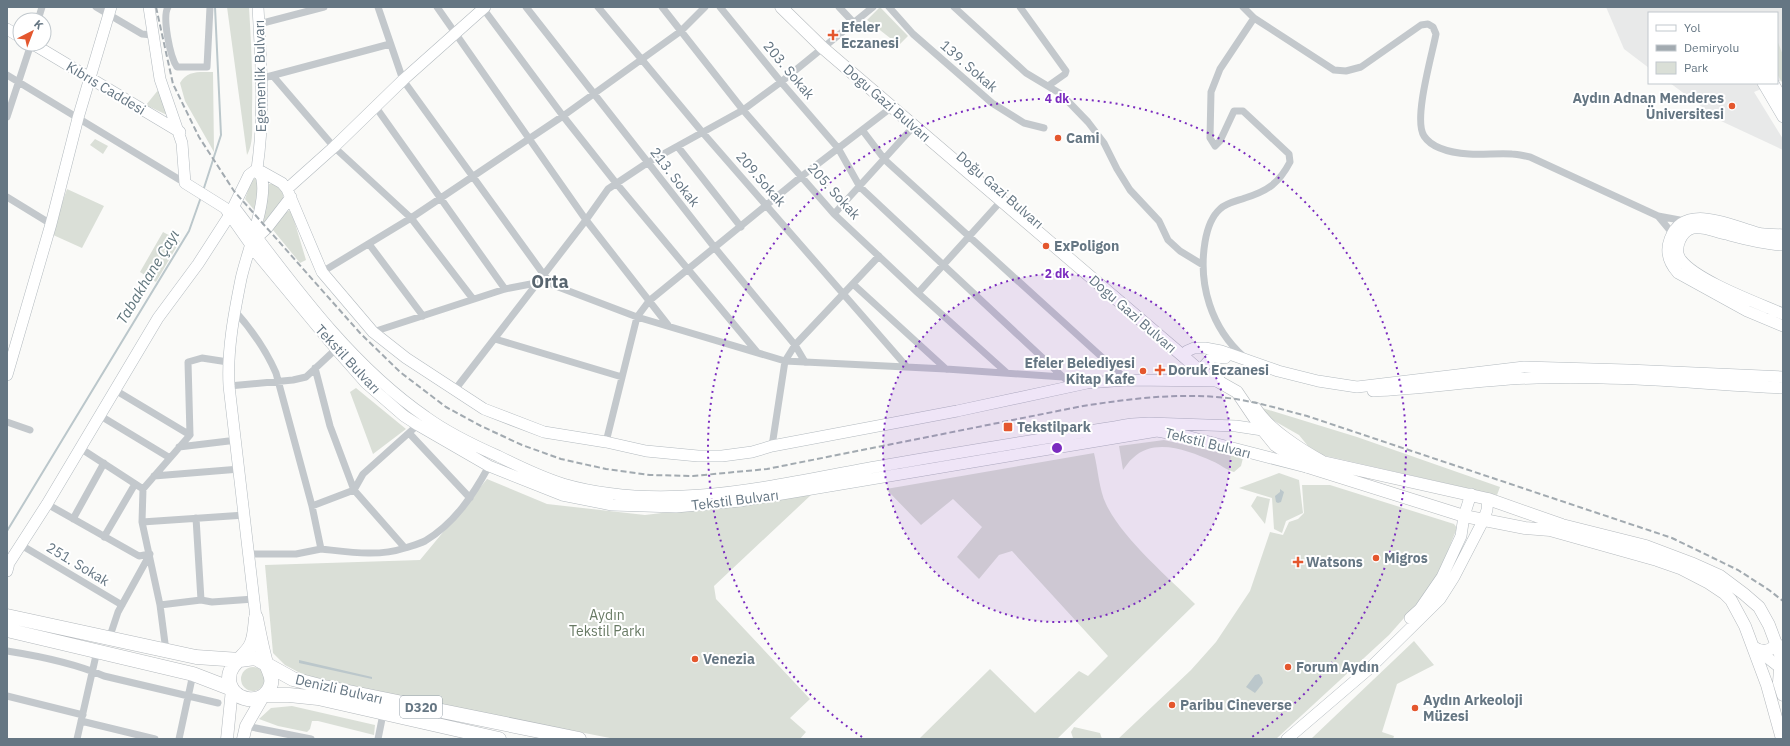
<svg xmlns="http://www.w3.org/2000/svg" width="1790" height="746" font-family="'IBM Plex Sans',sans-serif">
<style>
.built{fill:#e8e9e9}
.green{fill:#dadfd7}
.water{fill:#bbc7cb}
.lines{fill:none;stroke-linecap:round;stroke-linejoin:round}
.stream{stroke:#bbc7cb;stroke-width:2}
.secondary-casing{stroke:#b3babf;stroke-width:12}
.primary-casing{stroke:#b5babe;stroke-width:13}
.highway-casing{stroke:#b4b9bd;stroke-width:15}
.street{stroke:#c3c8cc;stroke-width:7}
.secondary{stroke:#fff;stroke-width:11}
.primary{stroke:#fff;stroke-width:12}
.highway{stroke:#fff;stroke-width:14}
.rail{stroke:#a2aab0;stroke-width:2;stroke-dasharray:6 3;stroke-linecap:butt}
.ring{fill:none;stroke:#7b2cbf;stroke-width:2;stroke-dasharray:2 4}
.poi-dot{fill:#e4572e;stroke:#fff;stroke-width:1.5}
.labels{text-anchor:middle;stroke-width:4;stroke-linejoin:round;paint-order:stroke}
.shield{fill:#fff;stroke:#939fa8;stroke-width:1}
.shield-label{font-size:13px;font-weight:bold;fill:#657683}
.poi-label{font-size:14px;font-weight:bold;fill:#657683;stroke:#fff;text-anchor:start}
.street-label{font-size:14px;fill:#657683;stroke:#fff}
.park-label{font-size:14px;fill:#687a64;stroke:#fff}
.water-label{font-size:15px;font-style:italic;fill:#60757c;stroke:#fff}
.district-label{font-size:18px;font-weight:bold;fill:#57646e;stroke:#fff}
.centre{fill:#7b2cbf;stroke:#fff;stroke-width:2}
.ring-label{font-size:12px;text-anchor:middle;font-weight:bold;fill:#7b2cbf;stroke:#fff;stroke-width:4;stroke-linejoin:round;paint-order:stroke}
</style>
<rect width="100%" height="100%" fill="#fafaf8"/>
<path class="built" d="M1606,7H1783V80L1777,82V13H1649V68L1624,49Z
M1670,83H1776L1754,92L1783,139V150L1721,121Z"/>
<path class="green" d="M227,7H249C251,41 253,75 252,110C252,124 254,143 247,155Z
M880,7L908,36L899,45L867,20Z
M1777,40L1783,55V84L1777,74Z
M213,72L214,152L185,101L180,83C187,70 200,72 213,72Z
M159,89L167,115L146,105Z
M95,139L108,146L103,154L90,145Z
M255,178L259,180L255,211L245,199L251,182Z
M269,184H274L283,190V199L265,225L263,221Z
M67,189L104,206L82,248L51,234Z
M291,210L306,260L300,263L273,230C273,222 284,212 291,210Z
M163,232L180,241L156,282L140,272Z
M356,388L406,429L373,454L350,392Z
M1259,407L1357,437L1500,487L1497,495L1322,455L1308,446L1299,435L1264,415Z
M1164,440L1243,458L1241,466L1234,472C1226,470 1220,464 1212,461C1189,451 1155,437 1133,458C1129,461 1126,466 1123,470L1119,446Z
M1094,453C1098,469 1099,489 1106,504C1122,538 1168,577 1195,604L1057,739H919L990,669L1035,713L1079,671L1088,676L1108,656L1012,551L999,555L979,579L957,557L982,527L953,499L921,525L886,489Z
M1279,473L1299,480L1303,513L1286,521L1282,533L1274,529L1272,498L1239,488Z
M487,479L547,504L645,515L811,495L714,586L716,599L810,699L790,718L806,732L800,739H615L385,694L304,675L285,665L273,653L265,565L420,560Z
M1302,485H1330L1454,524L1457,528L1435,583L1389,635L1276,739H1118L1191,670L1216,642L1250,591L1270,532L1283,535L1289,522L1298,519L1304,513Z
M1257,496L1270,499L1265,524L1251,506Z
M1414,641L1434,665L1397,684L1382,732L1394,736L1393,739L1312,738Z
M241 679a12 12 0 1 1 24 0a12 12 0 1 1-24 0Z
M292,706L375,725L374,735L318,721H312L310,729L307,732L278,726L259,719L271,708Z
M1074,727L1100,733L1102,739L1073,738L1071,732Z"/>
<path class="water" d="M1280,489L1284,492L1281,502L1278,503L1276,502L1275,496L1280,492Z
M299,660L372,677V679L299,663Z
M1259,674L1262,678L1263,683L1255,693L1246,687L1255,675Z"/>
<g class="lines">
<path class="stream" d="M203,191L221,135L215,7
M7,531L189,231L201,197"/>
<defs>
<path id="secondary" d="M149,7L160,79L182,143L185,183L225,208L258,255L336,349L366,383L404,416L418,425L489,466L562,495L612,505L676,507L740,501L1157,431L1190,437L1306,467
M7,29L20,37
M33,44L180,132
M1763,83L1783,117
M1773,83L1783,100
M257,169L282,183L287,189L322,272L373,332L406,358L484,409L544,432L606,442L646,451L698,456H722L752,452L772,446L957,411L1087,383L1127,380L1220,381
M257,169C265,115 261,62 258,7
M287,189L334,147L403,80L485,7
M234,207C291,282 348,363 426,417C448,433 473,445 498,456C518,466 541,477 563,484C667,514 778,484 881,466C965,451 1049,438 1132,424L1149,423L1236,426L1269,431
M1783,235C1775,234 1766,235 1758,233C1731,226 1684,201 1670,239C1665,252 1669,263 1678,273L1747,311L1783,326
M252,242L267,228L291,197
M1783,245C1763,244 1745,239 1726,234C1716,232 1704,226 1693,228C1687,229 1682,235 1680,240C1677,247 1677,255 1681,260C1697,281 1758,303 1783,314
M1187,351L1194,348H1205L1221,351L1278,371L1318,381L1357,387L1524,367L1628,370L1783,377
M1200,371L1212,357L1225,358
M7,375L51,224L78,118L111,7
M1373,391C1428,389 1482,379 1537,378C1617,375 1702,384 1783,388
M7,571L9,563L47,504L158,318L198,264L229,216L249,175L257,169
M256,618L229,386C227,350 234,314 241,279C246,255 267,203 262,180C262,177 259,173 257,169
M1410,618L1420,609L1442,577L1461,536L1464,516L1471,494
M1759,651L1783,670
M1287,739L1370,668L1440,599L1454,577L1483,521L1487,510L1488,499"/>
<path id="primary" d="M781,7L823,48L1183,356L1200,371L1237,392L1262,429L1275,445L1308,467L1464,516L1525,528L1550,530L1657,560L1680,568L1709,583L1724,593L1731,600L1745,626L1767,685L1782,739
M1255,408C1268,429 1301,450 1323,462L1488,499L1562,525L1646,546L1691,563L1720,576L1744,594L1759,607L1769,625L1781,657L1779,682L1783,695
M1753,647C1762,653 1769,652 1777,644
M227,739L232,689
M243,739L246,726L264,695"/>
<path id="highway" d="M7,616L196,657L240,660L255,658L293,679L324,687L579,739
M256,618C259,633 262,649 266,663C268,671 273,676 271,684C265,708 229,702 229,678C229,664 245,657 251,645C255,637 255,627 256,618Z
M7,630L193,674L232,689
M264,695H289L318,698L499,739"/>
</defs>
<use href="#secondary" class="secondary-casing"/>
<use href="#primary" class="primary-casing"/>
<use href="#highway" class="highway-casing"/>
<path class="street" d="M96,7L142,34L152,35
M168,7C162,17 170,57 177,67H207L210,7
M378,7L403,80L544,275L553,285L637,317L785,361L946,369L1063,377L1074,386
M437,7L586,220L668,325
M482,7L563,116L616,183L757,352
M526,7L715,248L795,345L805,362
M598,7L703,133L907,367
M662,7L743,110L834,214L918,293L1007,373
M720,7L781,82L838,148L860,187L1063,377
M839,7L854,23
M889,7L913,34L992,103L1024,123L1044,128
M954,7L1026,73L1061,94L1088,122L1104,143L1117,169L1130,190L1159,221L1168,240L1180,251L1203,265
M1020,7L1066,71L1065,74L1048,86
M1243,7L1254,18L1334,70L1346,71L1361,67L1421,25L1428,24L1433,27L1436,34C1432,55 1413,120 1424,136C1433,150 1455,153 1469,154C1483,155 1498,153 1512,154C1518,154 1524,156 1530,157L1658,216L1685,221
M38,20L42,7
M259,24L324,7
M7,75L185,183
M273,76L334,147L411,218L473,299
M263,78L390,44
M375,106L505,289
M7,117L31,44
M863,131L885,160L1127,380
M678,147L741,227
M7,197L51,224
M834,214L914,126
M1658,216L1673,234
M369,244L423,316
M322,272L411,218L563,116L681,31L705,7
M853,284L946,369
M918,293L1001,201
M235,311C252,330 266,350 276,373L312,506L321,549L296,554H249
M373,332L505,289L536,283
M495,339L622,377
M1244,357C1211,328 1198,284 1205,242C1207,230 1211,217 1220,209C1226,203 1237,201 1245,198C1268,191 1279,183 1290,162L1289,154L1243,111H1234L1220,141L1215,146L1210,138L1211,92L1220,69L1254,18
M315,368L330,426L354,490
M229,386L293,380L306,377L336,349
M115,390L190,435
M454,391L586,220L608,189L647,163L743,110L781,82L873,7
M99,415L170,458
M7,422L30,430
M409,433L470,498
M606,442L637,317L649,301L802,176L892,107
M772,446L785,361L795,345L879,256
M179,447L237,440
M80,448L143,489
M154,476L240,469
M354,490L363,474L421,422
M47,504L139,556L150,554L118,612L109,639
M312,506L354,490L405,548C378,557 349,552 321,549
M196,518L201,600
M73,519L104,463
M142,522L245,515
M104,537L135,484
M21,545L122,605
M405,548C411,546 419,544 425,541C455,523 473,495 489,466
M160,605L201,600L212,602L254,599
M7,651C39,656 74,663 104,676L218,703
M166,651L160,605L142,522L143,489L190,435L188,362L202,358L228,362
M7,696L83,715
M81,721L155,739
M246,726L311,739
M77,739L97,651
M179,739L193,674
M378,739L383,714"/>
<use href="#secondary" class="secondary"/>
<use href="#primary" class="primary"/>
<use href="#highway" class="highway"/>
<path class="rail" d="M156,7L173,84L199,137L234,191L360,333L400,372L446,407L481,426L522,445L561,459L606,469L650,475L693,476L767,469L1083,406C1134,398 1184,392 1236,399C1260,403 1284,410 1307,416L1672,538L1738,570L1769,590L1783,601"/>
</g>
<circle cx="1057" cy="448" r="174" fill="#7b2cbf" fill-opacity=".12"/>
<g class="ring">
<circle cx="1057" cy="448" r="174"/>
<path d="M862 737A349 349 0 1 1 1252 737"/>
</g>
<g class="poi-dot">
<path d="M831 29h4v4h4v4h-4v4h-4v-4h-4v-4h4z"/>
<circle cx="1732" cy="106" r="4"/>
<circle cx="1058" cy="138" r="4"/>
<circle cx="1046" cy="246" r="4"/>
<path d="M1158 364h4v4h4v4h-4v4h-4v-4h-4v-4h4z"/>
<circle cx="1143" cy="371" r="4"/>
<rect x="1003" y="422" width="10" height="10" rx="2"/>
<circle cx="1376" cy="558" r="4"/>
<path d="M1296 556h4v4h4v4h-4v4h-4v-4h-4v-4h4z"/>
<circle cx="695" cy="659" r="4"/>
<circle cx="1288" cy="667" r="4"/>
<circle cx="1172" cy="705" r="4"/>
<circle cx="1415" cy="708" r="4"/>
</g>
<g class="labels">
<rect class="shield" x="400" y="696" width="42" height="22" rx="3"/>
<g class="shield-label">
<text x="421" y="712">D320</text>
</g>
<g class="poi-label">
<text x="841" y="32">Efeler<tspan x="841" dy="16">Eczanesi</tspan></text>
<text x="1724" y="103" text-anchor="end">Aydın Adnan Menderes<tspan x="1724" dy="16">Üniversitesi</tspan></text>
<text x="1066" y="143">Cami</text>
<text x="1054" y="251">ExPoligon</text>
<text x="1135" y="368" text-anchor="end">Efeler Belediyesi<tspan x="1135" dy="16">Kitap Kafe</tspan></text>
<text x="1168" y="375">Doruk Eczanesi</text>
<text x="1017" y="432">Tekstilpark</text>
<text x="1384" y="563">Migros</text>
<text x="1306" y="567">Watsons</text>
<text x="703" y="664">Venezia</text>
<text x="1296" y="672">Forum Aydın</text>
<text x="1423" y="705">Aydın Arkeoloji<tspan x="1423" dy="16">Müzesi</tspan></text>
<text x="1180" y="710">Paribu Cineverse</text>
</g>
<g class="street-label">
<text transform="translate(969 66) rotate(41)" y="5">139. Sokak</text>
<text transform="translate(789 70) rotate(50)" y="5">203. Sokak</text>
<text transform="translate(260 76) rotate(-91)" y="5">Egemenlik Bulvarı</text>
<text transform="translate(106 88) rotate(31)" y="5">Kıbrıs Caddesi</text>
<text transform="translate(887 103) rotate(41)" y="5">Dogu Gazi Bulvarı</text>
<text transform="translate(675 177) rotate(52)" y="5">213. Sokak</text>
<text transform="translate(761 179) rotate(49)" y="5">209.Sokak</text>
<text transform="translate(1000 190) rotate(41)" y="5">Doğu Gazi Bulvarı</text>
<text transform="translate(834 191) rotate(48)" y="5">205. Sokak</text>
<text transform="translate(1133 314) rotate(41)" y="5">Dogu Gazi Bulvarı</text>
<text transform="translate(348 359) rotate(47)" y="5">Tekstil Bulvarı</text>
<text transform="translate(1208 443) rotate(14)" y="5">Tekstil Bulvarı</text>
<text transform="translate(735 500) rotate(-7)" y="5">Tekstil Bulvarı</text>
<text transform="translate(78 564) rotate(31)" y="5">251. Sokak</text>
<text transform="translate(339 689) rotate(13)" y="5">Denizli Bulvarı</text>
</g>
<g class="park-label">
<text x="607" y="620">Aydın<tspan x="607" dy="16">Tekstil Parkı</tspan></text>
</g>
<g class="water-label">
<text transform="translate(148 277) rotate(-59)" y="5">Tabakhane Çayı</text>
</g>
<g class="district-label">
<text x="550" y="288">Orta</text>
</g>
</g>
<circle cx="1057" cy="448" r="6" class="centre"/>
<g class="ring-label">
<text x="1057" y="103">4 dk</text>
<text x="1057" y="278">2 dk</text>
</g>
<rect width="1790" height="746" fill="none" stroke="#657683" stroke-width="16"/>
<rect x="1648" y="12" width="130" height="72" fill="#ffffff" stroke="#c1c8cd"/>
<rect x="1656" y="25" width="20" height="6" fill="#ffffff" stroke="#c1c8cd"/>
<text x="1684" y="32" font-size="12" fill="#657683">Yol</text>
<rect x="1656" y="45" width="20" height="6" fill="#a2aab0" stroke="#c1c8cd"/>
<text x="1684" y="52" font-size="12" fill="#657683">Demiryolu</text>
<rect x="1656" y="62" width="20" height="12" fill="#dadfd7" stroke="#c1c8cd"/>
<text x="1684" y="72" font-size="12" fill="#657683">Park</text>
<g transform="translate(32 32) rotate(42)"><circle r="19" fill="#ffffff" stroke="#c1c8cd"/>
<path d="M0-3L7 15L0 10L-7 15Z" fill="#e4572e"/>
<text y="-6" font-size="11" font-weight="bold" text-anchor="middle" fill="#657683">K</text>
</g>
</svg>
